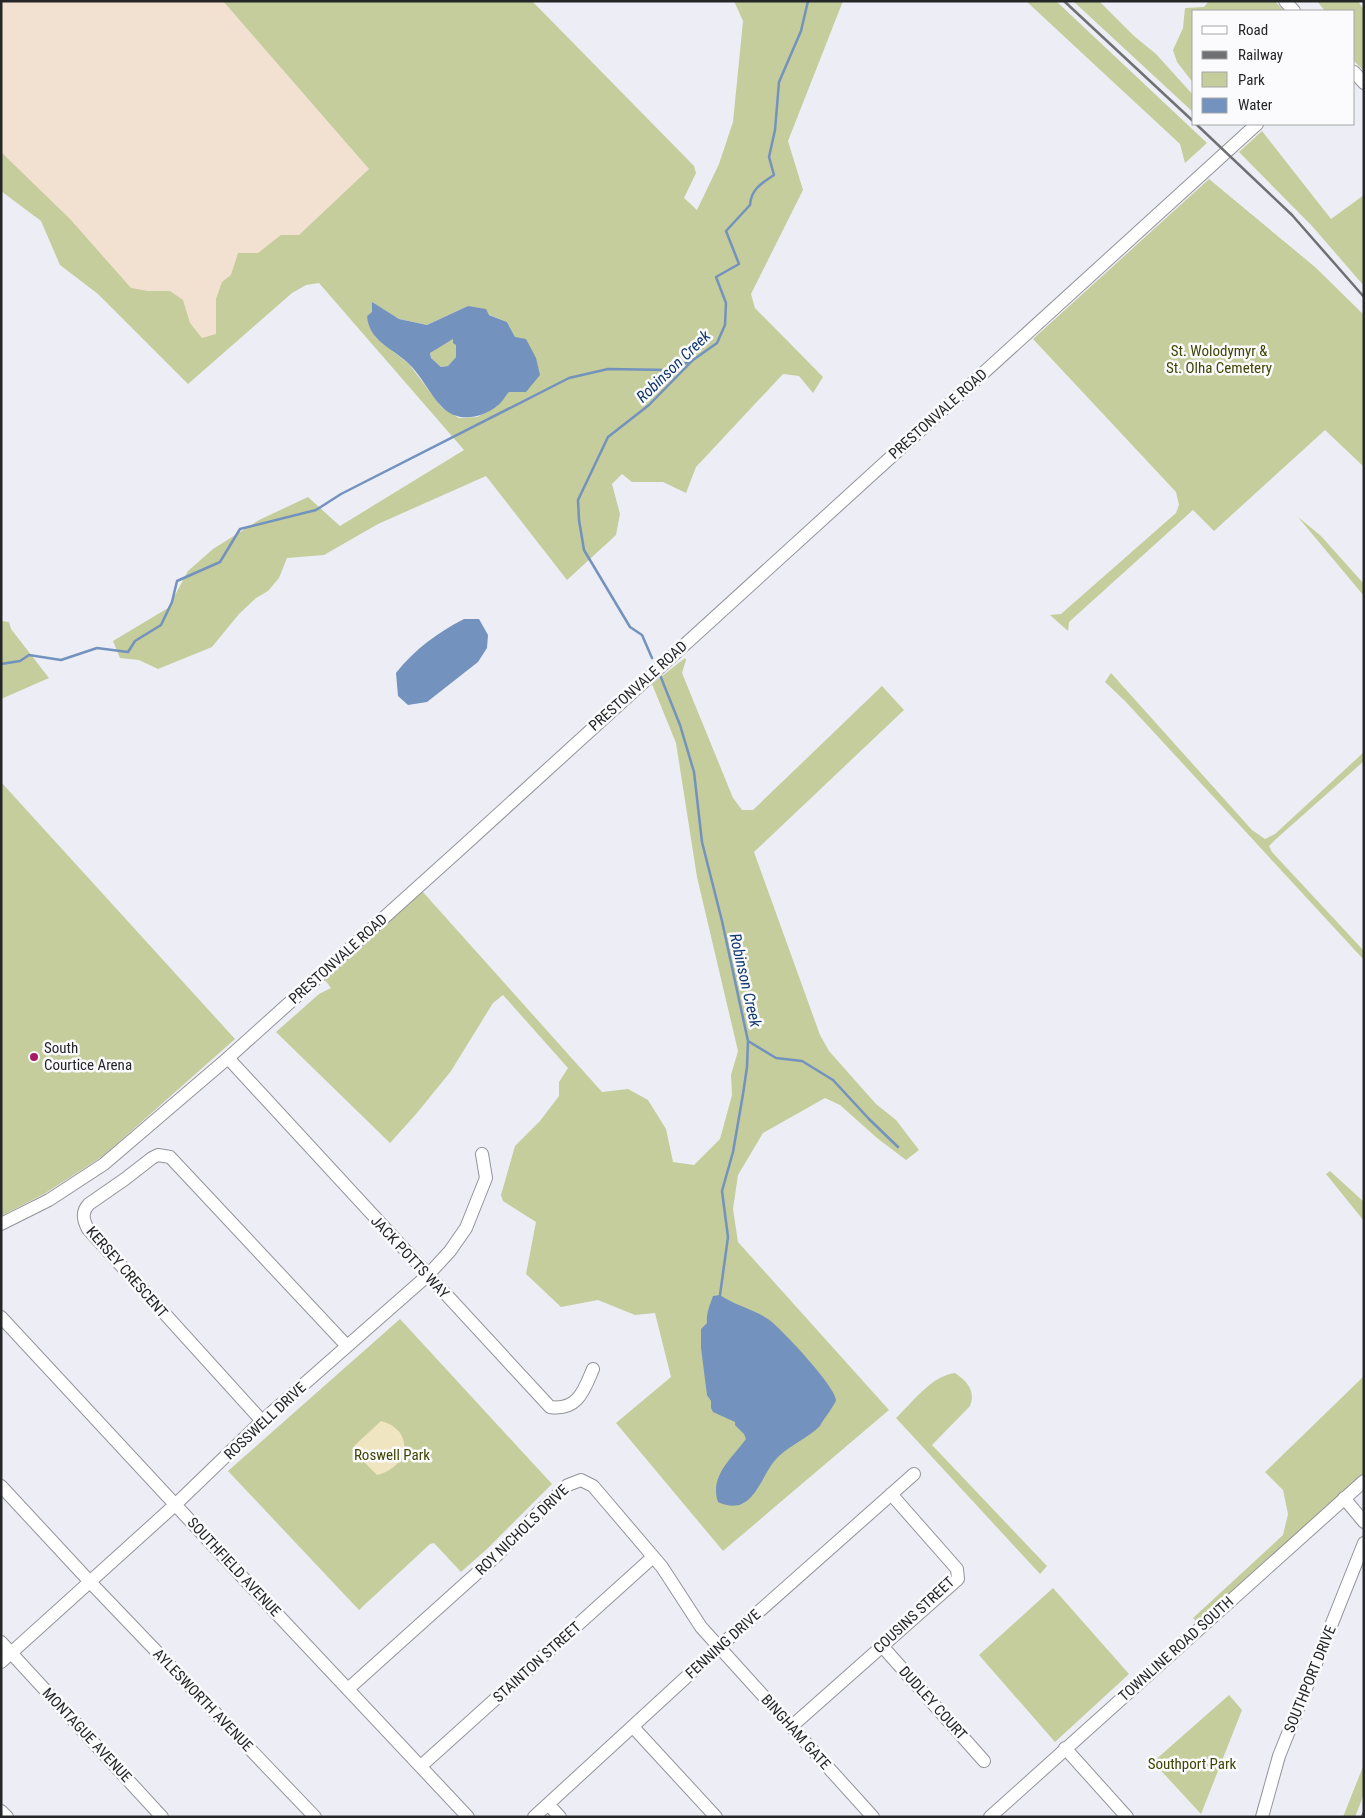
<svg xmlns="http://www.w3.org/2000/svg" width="1365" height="1818" font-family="'Roboto Condensed',sans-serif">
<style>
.industrial{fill:#f2e1d0}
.green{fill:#c4cd9b;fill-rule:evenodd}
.sand{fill:#efe5c0}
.water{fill:#7392be;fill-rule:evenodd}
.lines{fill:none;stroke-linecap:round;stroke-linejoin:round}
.stream{stroke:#7392be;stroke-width:2.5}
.minor-casing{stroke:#93939a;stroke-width:14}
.minor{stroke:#fff;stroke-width:12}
.rail{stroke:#6f7074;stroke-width:2.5}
.poi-dot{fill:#a61c64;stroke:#fbfbfe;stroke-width:2}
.labels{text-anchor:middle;stroke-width:5;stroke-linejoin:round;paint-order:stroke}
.park-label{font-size:15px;fill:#404603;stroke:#fbfbfe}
.street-label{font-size:15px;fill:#252628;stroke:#fbfbfe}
.poi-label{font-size:15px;fill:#252628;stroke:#fbfbfe;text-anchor:start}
.water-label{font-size:16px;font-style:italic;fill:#123a71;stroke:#fbfbfe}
</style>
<rect width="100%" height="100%" fill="#edeef5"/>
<path class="industrial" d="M1,1H223L369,169L299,235L189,379L1,175Z"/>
<path class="green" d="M223,1H532L694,166L696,173L684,198L697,210L719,164L733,122L743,21L734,1H843L788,141L803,190L751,294L755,308L823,377L813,393L799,376L783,374L696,467L686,493L663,482H632L622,474L612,484L620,514L616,535L567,580L486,476L378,524L324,555L287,558L279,578L268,591L256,598L239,614L212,647L158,669L139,660L120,658L113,641L168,608L188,571L213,549L259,520L308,497L340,526L464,450L319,283L306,285L292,293L188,384L98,294L60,265L41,221L1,191V152L70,219L131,288L148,291H170L183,300L190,323L202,338L216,334V299L222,282L231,275L238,253H258L281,235H299L369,169ZM372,303L399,319L427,325L468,306L507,322L515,337L509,392L497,406L477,417L459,418L442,408L409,364L376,338L367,316L373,312Z
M1026,1H1056L1207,143L1185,163L1180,144Z
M1073,1H1099L1134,36L1156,54L1194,96V113Z
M1209,1H1275L1284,11H1194V84L1177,62L1173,50L1183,28L1185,8L1204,7Z
M1317,1H1358L1364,10V71L1354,61V11H1325Z
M1262,131L1331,219L1364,195V286L1312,226L1239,152Z
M1209,179L1315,267L1364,315V467L1325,430L1214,531L1193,510L1069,622L1068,631L1050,615L1061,614L1176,513L1179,505L1176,492L1033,339Z
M453,339L456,345V357L448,366L441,367L431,358L430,353L432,351Z
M1298,517L1321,536L1364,584V596Z
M1,621L9,622L11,629L49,678L1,699Z
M685,658L686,660L682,673L733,798L742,810H753L882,686L904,710L754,852L820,1035L829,1051L876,1104L896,1120L919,1150L906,1160L877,1138L840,1105L825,1098L763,1133L738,1175L733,1209L738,1242L889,1410L723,1551L616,1423L671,1377L655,1313L635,1315L598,1300L561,1307L526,1274L536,1222L503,1201L501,1195L515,1146L540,1121L559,1096V1082L568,1068L503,995L493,1003L451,1071L417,1113L390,1143L276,1032L319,994L331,988L325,980L422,891L602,1092L628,1089L648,1100L666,1129L673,1162L694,1165L720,1139L732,1095L731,1075L738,1051L697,877L676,743L652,684Z
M1111,673L1252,830L1265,839L1275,834L1364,752V761L1276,839L1269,846L1272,852L1364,951V960L1125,701L1105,682Z
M1,782L235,1039L103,1156L44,1194L1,1216Z
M1330,1171L1364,1202V1221L1326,1174Z
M400,1319L552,1484L488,1548L461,1572L434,1543L430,1544L359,1610L228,1471Z
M955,1373C967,1381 976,1391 970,1406L932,1445L1047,1566L1040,1574L896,1418C913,1402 931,1376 955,1373Z
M1364,1376V1475L1197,1622L1193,1618L1283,1535L1288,1514L1283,1490L1265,1472Z
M1053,1588L1129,1674L1055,1742L979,1655Z
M1229,1695L1242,1710L1201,1814L1153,1762Z
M1364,1764V1794L1355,1817H1343Z"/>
<path class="sand" d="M381,1421C415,1430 410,1467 377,1475L354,1452L355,1445Z"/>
<path class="water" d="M372,302L399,319L427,325L468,306L486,309L489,315L507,322L515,337L526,339L536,358L540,375L526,392H509C505,396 502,403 497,406C481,419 456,423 441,406C429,393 421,375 408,363C392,348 369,341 367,316L372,312ZM453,339V343L456,345V357L448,366L441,367L431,358L430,353Z
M464,619H479L488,635L487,648L478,662L427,702L408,705L398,696L396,673C415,649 437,633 464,619Z
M720,1295C734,1305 753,1309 768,1319C780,1327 836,1387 836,1400C835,1405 823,1420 820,1426C808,1438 792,1444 779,1456C760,1473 755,1519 718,1502C709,1476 733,1457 746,1439L744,1434L735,1425V1422L713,1412L711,1408V1401L707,1395L701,1348V1329L707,1323C706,1313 710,1305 713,1296Z"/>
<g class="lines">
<path class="stream" d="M652,658L642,635L630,627L584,550L579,520L578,500L608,437L649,405L693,360L717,343L725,325L726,303L716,277L739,264L726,231L750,205C751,189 762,183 774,175L769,157L775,130L779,82L801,31L808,1
M1,664L20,661L29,655L61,660L97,648L128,652L135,641L161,625L172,602L177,581L220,562L240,529L316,510L341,494L569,378L608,369L670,370L693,360
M660,675L680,725L694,772L702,842L722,921L748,1041L747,1067L743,1094L733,1152L722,1191L728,1237L720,1295
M748,1041L776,1058L802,1061L833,1080L869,1119L898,1147"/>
<defs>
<path id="minor" d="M1285,1L1294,11
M1354,72L1364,83
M228,1058L550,1407C578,1411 584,1390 593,1369
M1,1224L49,1200L104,1164L228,1058L458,851L1257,124
M1,1317L247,1582L468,1817
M262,1421L88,1229C83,1220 81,1212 89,1204L125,1179L152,1158L158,1155L170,1157L347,1346
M1,1486L91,1583L315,1817
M1344,1498L1364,1522
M1,1642L162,1817
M882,1646L984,1761
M1,1662L176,1504L262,1421L427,1276L450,1251L466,1228L486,1178L482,1154
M348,1689L496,1556L540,1511L568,1485L581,1480L593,1486L662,1567L701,1627L873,1817
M792,1726L958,1579L957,1569L891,1494
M633,1727L716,1817
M1065,1748L1127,1817
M421,1766L653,1557
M548,1804L560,1817
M1,1811L7,1817
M534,1817L719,1647L914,1474
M990,1817L1364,1481
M1262,1817L1279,1756L1364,1543"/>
</defs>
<use href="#minor" class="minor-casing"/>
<use href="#minor" class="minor"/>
<path class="rail" d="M1064,1L1194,122
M1196,124L1292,215L1364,297
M1362,1817L1364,1812"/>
</g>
<circle class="poi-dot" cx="34" cy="1057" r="5"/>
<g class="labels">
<g class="park-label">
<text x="1219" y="356">St. Wolodymyr &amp;<tspan x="1219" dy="17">St. Olha Cemetery</tspan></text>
<text x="392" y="1460">Roswell Park</text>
<text x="1192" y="1769">Southport Park</text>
</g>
<g class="street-label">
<text transform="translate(938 414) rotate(-42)" y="5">PRESTONVALE ROAD</text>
<text transform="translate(638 686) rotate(-42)" y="5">PRESTONVALE ROAD</text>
<text transform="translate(338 959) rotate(-42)" y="5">PRESTONVALE ROAD</text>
<text transform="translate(410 1257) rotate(47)" y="5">JACK POTTS WAY</text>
<text transform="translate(127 1272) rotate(49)" y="5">KERSEY CRESCENT</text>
<text transform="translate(265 1421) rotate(-43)" y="5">ROSSWELL DRIVE</text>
<text transform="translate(522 1530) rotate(-44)" y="5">ROY NICHOLS DRIVE</text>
<text transform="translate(234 1567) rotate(47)" y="5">SOUTHFIELD AVENUE</text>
<text transform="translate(914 1615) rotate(-43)" y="5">COUSINS STREET</text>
<text transform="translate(723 1644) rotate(-42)" y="5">FENNING DRIVE</text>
<text transform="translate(1176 1649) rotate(-42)" y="5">TOWNLINE ROAD SOUTH</text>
<text transform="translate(537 1662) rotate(-42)" y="5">STAINTON STREET</text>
<text transform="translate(1310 1679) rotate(-68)" y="5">SOUTHPORT DRIVE</text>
<text transform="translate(203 1700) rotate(46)" y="5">AYLESWORTH AVENUE</text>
<text transform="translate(933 1703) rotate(48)" y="5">DUDLEY COURT</text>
<text transform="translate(796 1732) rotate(48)" y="5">BINGHAM GATE</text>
<text transform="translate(87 1735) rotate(47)" y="5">MONTAGUE AVENUE</text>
</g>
<g class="poi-label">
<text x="44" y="1053">South<tspan x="44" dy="17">Courtice Arena</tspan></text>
</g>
<g class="water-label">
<text transform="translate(673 366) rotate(-44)" y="6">Robinson Creek</text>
<text transform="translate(746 980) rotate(77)" y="6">Robinson Creek</text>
</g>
</g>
<rect width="1365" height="1818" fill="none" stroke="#252628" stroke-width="5"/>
<rect x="1192" y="10" width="162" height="115" fill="#fbfbfe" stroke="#a5a6a8"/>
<rect x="1202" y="26" width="25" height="8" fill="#ffffff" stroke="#a5a6a8"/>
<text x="1238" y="35" font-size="15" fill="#252628">Road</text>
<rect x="1202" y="51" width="25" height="8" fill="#6f7074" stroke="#a5a6a8"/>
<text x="1238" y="60" font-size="15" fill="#252628">Railway</text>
<rect x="1202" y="72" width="25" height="15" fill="#c4cd9b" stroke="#a5a6a8"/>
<text x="1238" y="85" font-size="15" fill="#252628">Park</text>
<rect x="1202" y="98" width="25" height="15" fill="#7392be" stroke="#a5a6a8"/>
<text x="1238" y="110" font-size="15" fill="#252628">Water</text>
</svg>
